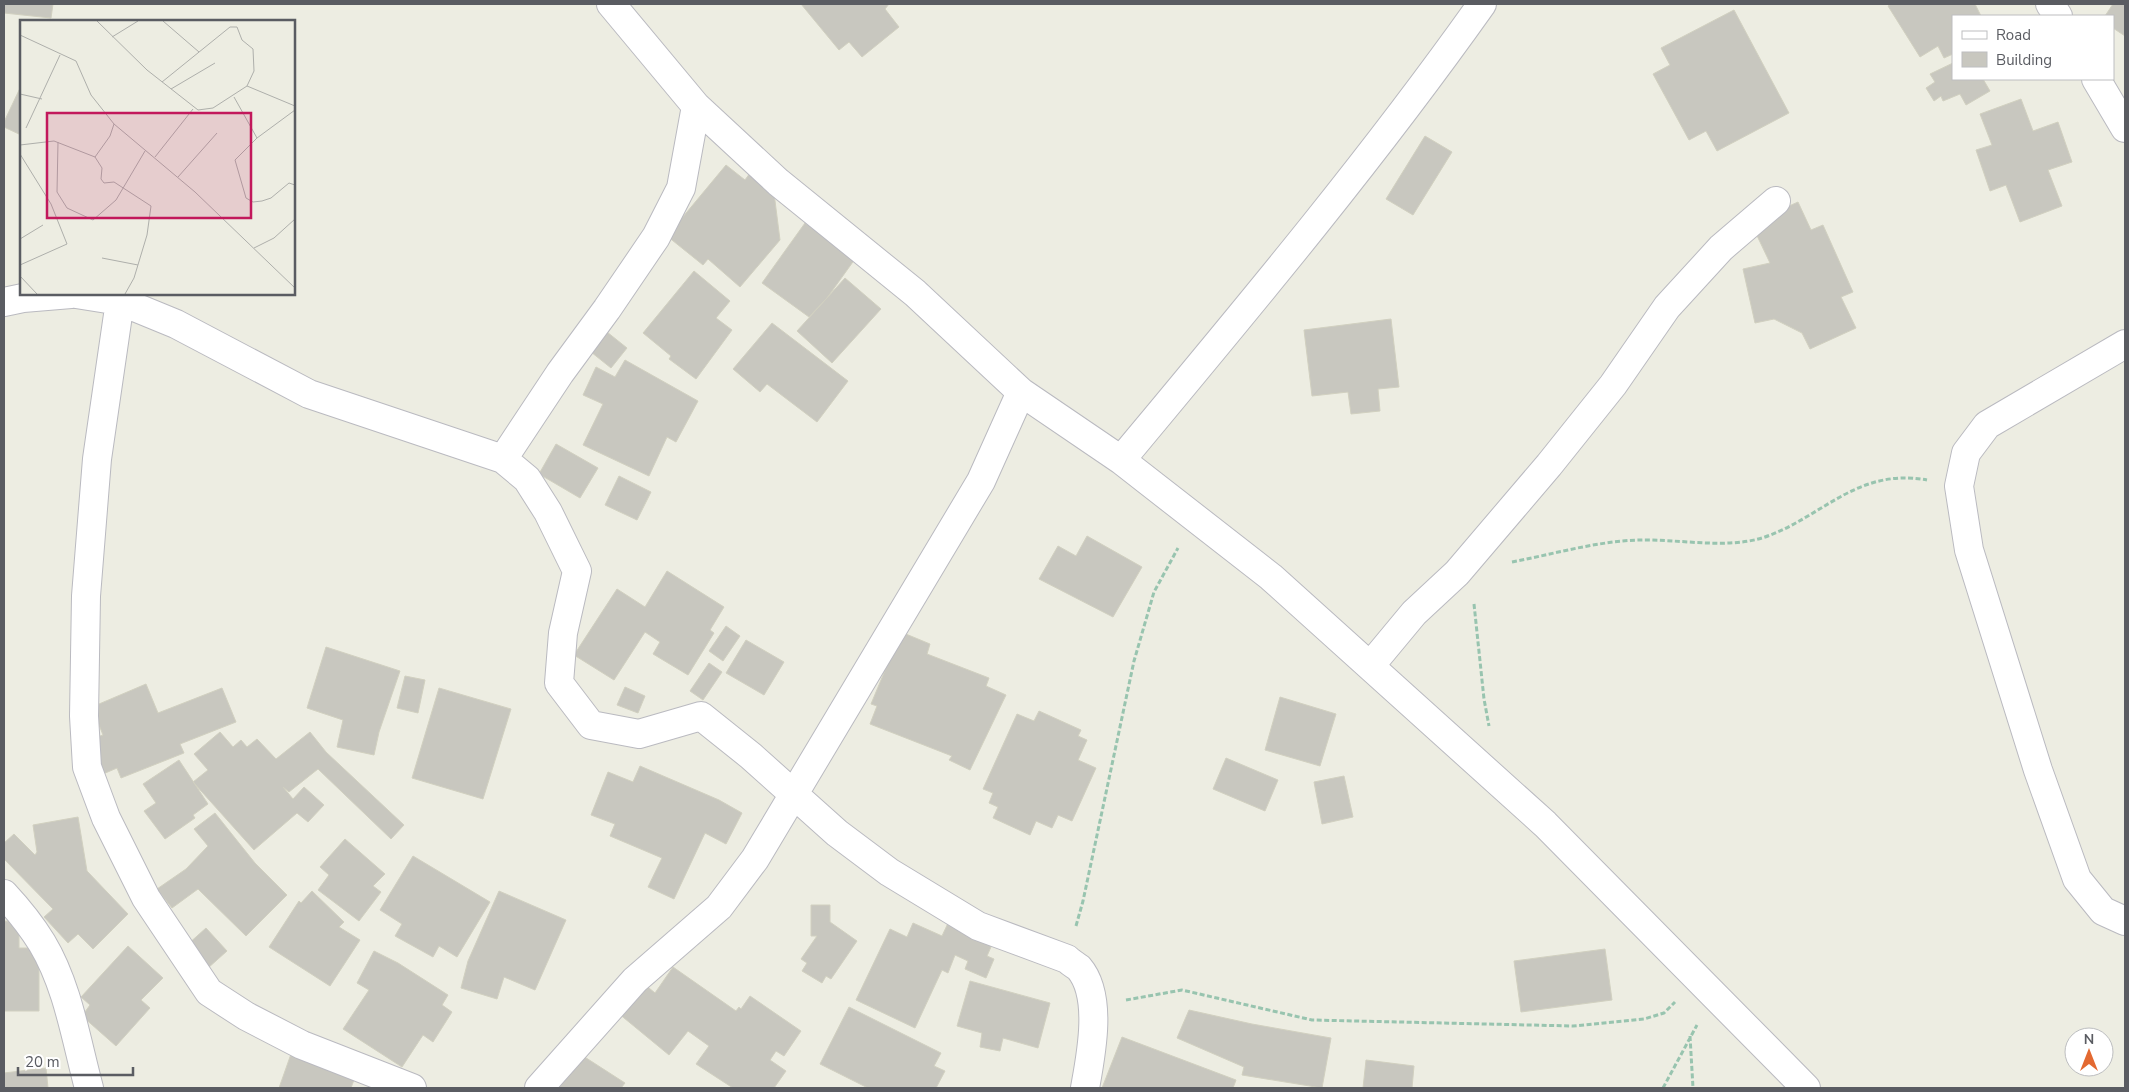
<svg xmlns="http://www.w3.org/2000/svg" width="2129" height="1092" font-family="'Nunito Sans',sans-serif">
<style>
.building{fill:#c8c7bf;stroke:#d1d0c0}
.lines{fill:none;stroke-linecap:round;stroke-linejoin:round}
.street-casing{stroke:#babac0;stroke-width:30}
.path{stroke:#98c4af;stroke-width:3;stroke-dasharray:5 2.5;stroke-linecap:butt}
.street{stroke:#fff;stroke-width:28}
.inset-road{fill:none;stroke:#aeafab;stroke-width:1}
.view{fill:#c2185b;fill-opacity:0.15;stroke:#c2185b;stroke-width:2.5}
.inset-edge{fill:none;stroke:#5a5c62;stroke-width:2.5}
</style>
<rect width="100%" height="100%" fill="#edede2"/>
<path class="building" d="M4,4H53L51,18L4,13Z
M801,4H889L885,9L899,27L862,57L849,42L839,50Z
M1891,4H1975L1981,16H1953V54L1944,58L1938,46L1920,57L1888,6Z
M2113,4H2125V36L2113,28V16H2105Z
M1734,10L1789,113L1717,151L1706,131L1689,140L1653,74L1670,65L1661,48Z
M1953,63V79H1983L1990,91L1966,105L1960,94L1943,101L1941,96L1934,101L1926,88L1935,82L1930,74Z
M21,86V135L4,127V122Z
M2021,99L2033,131L2058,122L2072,162L2048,170L2062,206L2020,222L2006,185L1990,191L1976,150L1992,145L1980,114Z
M1425,136L1452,152L1413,215L1386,199Z
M726,165L745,180L750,173L774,193L780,240L740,287L708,259L703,265L667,236Z
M1798,202L1811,230L1823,225L1853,292L1841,297L1856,328L1810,349L1802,333L1774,319L1755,323L1743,269L1770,263L1751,223Z
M805,223L855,259L827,298L809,317L762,283Z
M694,271L730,301L716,318L732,330L696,379L669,359L671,356L643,333Z
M845,278L881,309L832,363L797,331Z
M1391,319L1399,387L1378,389L1380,411L1351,414L1348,392L1312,396L1304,330Z
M772,323L848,381L817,422L767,384L760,392L733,369Z
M607,332L627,348L611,368L591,352Z
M625,360L698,401L676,442L667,437L649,476L583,445L603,404L583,395L596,367L615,377Z
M556,444L598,468L580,498L539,474Z
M619,476L651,492L637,520L605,505Z
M1087,536L1142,567L1113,617L1039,579L1058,546L1076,556Z
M667,571L724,607L710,630L714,633L688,675L653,654L660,642L645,632L614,680L574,655L617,589L645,607Z
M726,626L740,636L723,661L709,651Z
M901,632L930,644L927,654L989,678L986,686L1006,695L970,770L949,760L952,756L870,724L877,706L871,704Z
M746,640L784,662L764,695L726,673Z
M326,647L400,671L379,732L374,755L337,747L343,720L307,708Z
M709,663L722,672L703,700L690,691Z
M405,676L425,680L418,713L397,708Z
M146,684L158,713L222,688L236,722L180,744L184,753L121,778L117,768L103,774L89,740L103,735L92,707Z
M625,687L645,696L638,713L617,705Z
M439,688L511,709L483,799L412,778Z
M1280,697L1336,714L1320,766L1265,750Z
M1039,711L1081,730L1078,736L1087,740L1078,760L1096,768L1072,821L1058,815L1052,828L1036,821L1030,835L993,818L998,807L989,803L993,793L983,789L1017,714L1034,721Z
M220,732L233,747L241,740L247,747L257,739L276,759L310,732L326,752L404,825L391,839L318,769L289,792L283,787L293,799L304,787L324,805L308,822L297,813L254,850L193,782L208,770L194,754Z
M1226,758L1278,780L1265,811L1213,789Z
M179,760L208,804L193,815L195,818L165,839L144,811L156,803L143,784Z
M640,766L719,800L742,813L726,844L705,833L674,899L648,887L662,858L610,836L615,824L591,815L608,772L633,782Z
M1344,776L1353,817L1322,824L1314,782Z
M215,813L255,863L287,895L246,936L198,889L172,908L157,889L186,869L208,846L194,829Z
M78,817L87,871L128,914L93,949L78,934L68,943L44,917L53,909L4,859V843L14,834L35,855L37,852L33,825Z
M345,839L385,874L373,886L381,892L359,921L318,890L329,875L320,867Z
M413,856L490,902L457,957L439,946L433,957L395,936L402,924L380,910Z
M312,891L344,922L339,927L360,940L330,986L269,947L299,901L301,903Z
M499,891L566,920L535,990L504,977L497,999L461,988L468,961Z
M811,905H830V922L857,941L831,979L826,976L822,983L802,971L807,963L801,959L817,936H811Z
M4,921L19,922V948H39V1011H4Z
M949,921L994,940L987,956L994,959L986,978L965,969L968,961L955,955L948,973L942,970L915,1028L856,1000L890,929L907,937L913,923L942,936Z
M206,928L227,951L208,968L187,945Z
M128,946L163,978L141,1000L150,1008L116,1046L82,1016L90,1005L81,997Z
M1605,949L1612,1000L1521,1012L1514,961Z
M374,951L398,963L448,995L442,1005L452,1012L433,1042L423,1035L402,1067L343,1029L369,990L357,983Z
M673,967L736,1011L739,1007L741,1009L750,996L801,1031L784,1056L776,1051L770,1060L786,1071L774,1088H733L696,1064L709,1046L688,1031L669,1055L618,1013L643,983L655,993Z
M970,981L1050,1003L1038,1048L1003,1038L1000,1051L980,1047L982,1033L957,1026Z
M849,1007L941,1053L934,1066L945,1071L936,1088H868L820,1064Z
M1189,1010L1252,1024L1331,1038L1322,1088L1242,1075L1244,1067L1177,1038Z
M1122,1037L1236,1080L1233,1088H1102Z
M291,1054L355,1077L351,1088H279Z
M580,1054L625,1083L621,1088H557Z
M1366,1060L1414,1066L1412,1088H1363Z
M46,1068L48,1088H4V1073Z"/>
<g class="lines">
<defs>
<path id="street" d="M611,4L696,106L778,182L915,293L1021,392L1121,460L1271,577L1545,824L1806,1088
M2050,4L2058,16
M2096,79L2125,128
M76,294L120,301L176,324L309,394L503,459L527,479L548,512L577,571L563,633L559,683L591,725L639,734L701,716L751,756L837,833L889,872L978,926L1067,959C1070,962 1075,965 1079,968C1103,996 1091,1055 1085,1088
M120,301L97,459L86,596L84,716L87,767L106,818L146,898L209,992L246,1016L302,1045L412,1088
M4,302L23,298L71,294
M2125,344L1987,425L1966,453L1959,486L1969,550L2038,770L2077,879L2103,911L2125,921
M503,459L560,373L607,309L656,237L681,188L696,106
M1121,460C1245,311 1370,162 1482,4
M1370,666L1414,613L1457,573L1549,465L1613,385L1667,307L1721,248L1776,201
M4,894C18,909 31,925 42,943C68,986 76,1040 89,1088
M539,1088L635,980L719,907L755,859L981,481L1021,392"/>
</defs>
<use href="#street" class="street-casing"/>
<path class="path" d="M1512,562C1554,554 1597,541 1640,540C1678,539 1725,549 1762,538C1821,519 1856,467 1927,480
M1474,604L1484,699L1489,726
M1076,926L1083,901L1134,661L1154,592L1178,548
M1126,1000L1182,990L1312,1020L1573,1026L1644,1019L1664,1013L1675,1002
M1690,1036L1693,1088
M1663,1088L1697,1025"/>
<use href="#street" class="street"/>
</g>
<g transform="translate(20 20)">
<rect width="275" height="275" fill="#edede2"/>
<path class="inset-road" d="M77,1L127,50L178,90L193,88L227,66L234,51L233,29L222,20L217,7H210L142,62M143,1L179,32M0,15L56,41L71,75L94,104L175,172L275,268M92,17L118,1M227,66L275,86M151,69L195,43M0,74L22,79M214,77L237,118L215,140L226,178L233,182L242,181L251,178L269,163L275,165M6,108L40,35M237,118L275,90M38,122L37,172L47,188L73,200L96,180L125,131M0,125L34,121L75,137L82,148L81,159L84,163L94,162L131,186L127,215L114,258L105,274M0,134L31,184L47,224L0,245M75,137L90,116L94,104M135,137L173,89M158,157L197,113M0,219L23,205M234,228L254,218L275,199M82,238L118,245M0,256L17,274"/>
<path class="view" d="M27,93H231V198H27Z"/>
<rect width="275" height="275" class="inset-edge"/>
</g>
<rect width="2129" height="1092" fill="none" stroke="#5a5c62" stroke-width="10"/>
<rect x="1952" y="15" width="162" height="65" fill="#ffffff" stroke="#bdbec0"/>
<rect x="1962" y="31" width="25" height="8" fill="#ffffff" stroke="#bdbec0"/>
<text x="1996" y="40" font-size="15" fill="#5a5c62">Road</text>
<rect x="1962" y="52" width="25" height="15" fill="#c8c7bf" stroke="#bdbec0"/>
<text x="1996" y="65" font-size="15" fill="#5a5c62">Building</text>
<g transform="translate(2089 1052)"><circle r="24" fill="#ffffff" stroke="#bdbec0"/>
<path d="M0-4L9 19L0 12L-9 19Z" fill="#e36931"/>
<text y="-8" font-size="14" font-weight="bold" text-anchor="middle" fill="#5a5c62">N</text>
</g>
<path d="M18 1067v8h115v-8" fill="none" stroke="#5a5c62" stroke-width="2.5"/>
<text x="25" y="1067" font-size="15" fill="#5a5c62" stroke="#ffffff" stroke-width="4" paint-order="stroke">20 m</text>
</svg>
